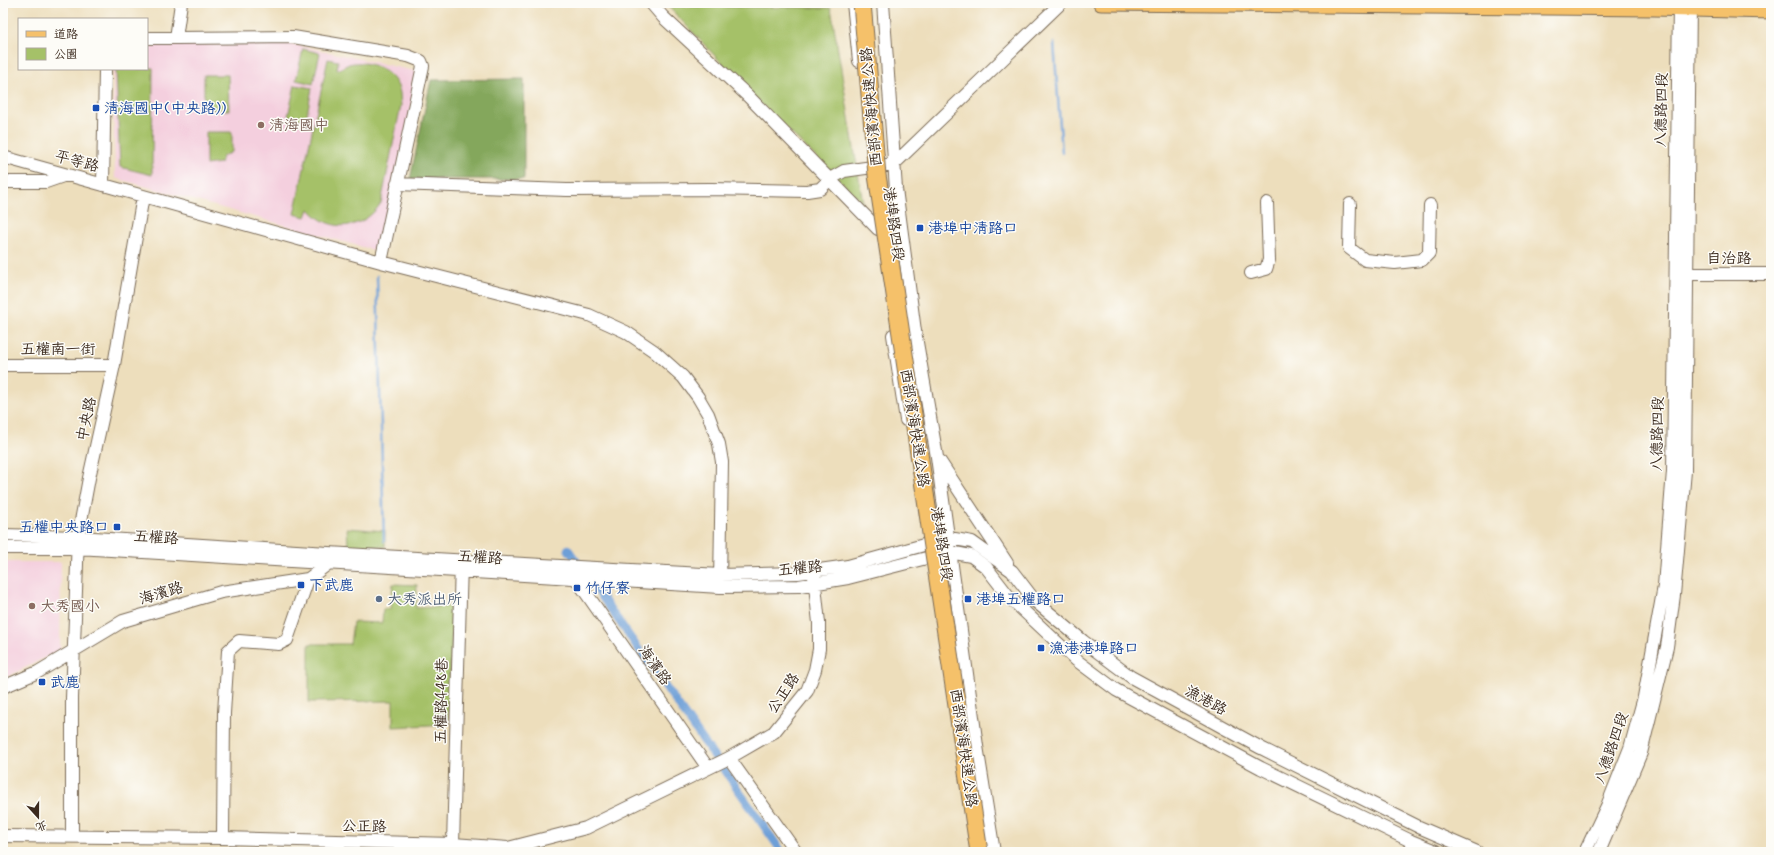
<svg xmlns="http://www.w3.org/2000/svg" width="1774" height="855" font-family="Mynerve,'LXGW WenKai TC',sans-serif">
<style>
.built{fill:#f4cfde}
.green{fill:#a5c168;stroke:#707643}
.forest{fill:#84a75c;stroke:#60683d}
.lines{fill:none;stroke-linecap:round;stroke-linejoin:round}
.stream{stroke:#6d9fd7;stroke-width:2.5}
.canal{stroke:#6d9fd7;stroke-width:8}
.minor-casing{stroke:#796955;stroke-width:14}
.major-casing{stroke:#796955;stroke-width:17}
.minor{stroke:#fff;stroke-width:12}
.major{stroke:#f5c16b;stroke-width:15}
.highway-bridge-casing{stroke:#796955;stroke-width:19;stroke-linecap:butt}
.highway-bridge{stroke:#f5c16b;stroke-width:17}
.transit-dot{fill:#1a4fb4;stroke:#fdfcf7;stroke-width:1.5}
.education-dot{fill:#8d6e63;stroke:#fdfcf7;stroke-width:1.5}
.service-dot{fill:#5c6f8a;stroke:#fdfcf7;stroke-width:1.5}
.labels{text-anchor:middle;stroke-width:3;stroke-linejoin:round;paint-order:stroke}
.street-label{font-size:15px;fill:#3b2a1e;stroke:#fdfcf7}
.transit-label{font-size:15px;fill:#164399;stroke:#fdfcf7;text-anchor:start}
.education-label{font-size:15px;fill:#785e54;stroke:#fdfcf7;text-anchor:start}
.service-label{font-size:15px;fill:#4e5e75;stroke:#fdfcf7;text-anchor:start}
</style>
<rect width="100%" height="100%" fill="#fdfcf7"/>
<filter id="ink" filterUnits="userSpaceOnUse"><feTurbulence type="fractalNoise" baseFrequency=".025" numOctaves="2"/><feDisplacementMap in="SourceGraphic" scale="8" xChannelSelector="R" yChannelSelector="G"/><feConvolveMatrix kernelMatrix="1 2 1 2 8 2 1 2 1" color-interpolation-filters="sRGB"/></filter>
<filter id="wash" filterUnits="userSpaceOnUse"><feTurbulence type="fractalNoise" baseFrequency=".012" numOctaves="4" result="noise"/><feDisplacementMap in="SourceGraphic" scale="16" xChannelSelector="R" yChannelSelector="G"/><feGaussianBlur stdDeviation="0.9" result="paint"/><feColorMatrix in="noise" values="0 0 0 0 0 0 0 0 0 0 0 0 0 0 0 0 0 1.4 0 .05"/><feComposite in="paint" operator="in"/></filter>
<g filter="url(#wash)">
<rect width="100%" height="100%" fill="#eddebc"/>
<path class="built" d="M147,44H292L419,72L380,252L115,178L113,69H147Z
M3,562H61L60,650L3,679Z"/>
<path class="green" d="M668,6L831,8L863,203L750,93Z
M303,49L320,53L313,84L296,80Z
M328,59L338,61L337,70C341,68 345,66 349,64C368,59 393,70 399,89C401,94 400,100 401,105L381,203C364,230 329,234 309,209L306,217L294,214Z
M153,68L152,175L120,167L116,69Z
M204,75H228L229,110H204Z
M295,85L312,88L306,120L288,116Z
M206,132H232V152L223,156L220,163L206,165Z
M347,528L385,531V547L348,546Z
M393,584L417,585L416,608L453,606L448,724L393,727V701L309,702V644H350L353,622L382,623L383,609H390Z"/>
<path class="forest" d="M524,79V179H410L431,80Z"/>
<g class="lines">
<path class="stream" d="M1054,43L1062,153
M377,276L384,541"/>
<path class="canal" d="M568,549L782,852"/>
</g>
</g>
<g filter="url(#ink)">
<g class="lines">
<defs>
<path id="minor" d="M651,3L663,17L748,96L878,229
M853,3L859,61
M883,3L896,189L915,331L937,457L977,746L994,852
M147,38H176L181,3
M176,38L293,37L408,56L421,61L423,66L381,262
M3,157L381,262L589,315L626,332L654,351L683,377L698,397L708,414L719,444L722,462L720,582
M3,182H46L66,175
M397,184L567,190L711,189L807,191L820,189L830,179L844,171L894,164L1061,3
M103,185L105,69
M1350,204L1349,248L1365,260L1395,263L1422,260L1429,253L1430,205
M1251,273L1266,269L1269,260L1267,203
M1687,274H1771
M893,335L906,420
M3,365H114
M939,460L1007,563
M3,535L78,537L328,553L720,575L798,573L848,566L949,538L972,542L1012,571L1035,601L1083,641L1131,677L1261,748L1419,827L1477,852
M3,548H78L720,587L799,586L848,578L950,552L971,556L986,567L1010,598L1076,660L1116,690L1261,768L1411,841L1438,852
M577,580L708,768
M3,687L38,672L123,621L221,592L308,579L328,564
M729,758L796,852
M3,836L223,838L453,844L508,848L586,828L729,758L774,732L807,691L815,670L819,649V623L814,576
M72,837V698L78,537L89,478L114,365L143,196
M223,838L224,713L228,651L239,641L279,644L287,640L308,579
M453,844L461,563
M1585,852L1607,806L1630,748L1644,697L1664,586L1673,471L1679,3
M1599,852L1641,753L1667,647L1674,595L1685,471L1690,3"/>
<path id="major" d="M1101,3L1654,8L1771,11"/>
</defs>
<use href="#minor" class="minor-casing"/>
<use href="#major" class="major-casing"/>
<use href="#minor" class="minor"/>
<use href="#major" class="major"/>
<defs>
<path id="highway-bridge" d="M862,3L877,175L979,852"/>
</defs>
<use href="#highway-bridge" class="highway-bridge-casing"/>
<use href="#highway-bridge" class="highway-bridge"/>
</g>
</g>
<g class="transit-dot">
<rect x="92" y="104" width="8" height="8" rx="2"/>
<rect x="916" y="224" width="8" height="8" rx="2"/>
<rect x="113" y="523" width="8" height="8" rx="2"/>
<rect x="297" y="581" width="8" height="8" rx="2"/>
<rect x="573" y="584" width="8" height="8" rx="2"/>
<rect x="964" y="595" width="8" height="8" rx="2"/>
<rect x="1037" y="644" width="8" height="8" rx="2"/>
<rect x="38" y="678" width="8" height="8" rx="2"/>
</g>
<g class="education-dot">
<circle cx="261" cy="125" r="4"/>
<circle cx="32" cy="606" r="4"/>
</g>
<circle class="service-dot" cx="379" cy="599" r="4"/>
<g class="labels">
<g class="street-label">
<text transform="translate(871 107) rotate(-95)" y="5">西部濱海快速公路</text>
<text transform="translate(1661 110) rotate(-89)" y="5">八德路四段</text>
<text transform="translate(77 161) rotate(15)" y="5">平等路</text>
<text transform="translate(894 224) rotate(82)" y="5">港埠路四段</text>
<text x="1729" y="263">自治路</text>
<text x="58" y="354">五權南一街</text>
<text transform="translate(86 419) rotate(-78)" y="5">中央路</text>
<text transform="translate(915 428) rotate(81)" y="5">西部濱海快速公路</text>
<text transform="translate(1657 434) rotate(-89)" y="5">八德路四段</text>
<text transform="translate(156 537) rotate(4)" y="5">五權路</text>
<text transform="translate(942 544) rotate(81)" y="5">港埠路四段</text>
<text transform="translate(480 557) rotate(4)" y="5">五權路</text>
<text transform="translate(800 568) rotate(-6)" y="5">五權路</text>
<text transform="translate(161 593) rotate(-17)" y="5">海濱路</text>
<text transform="translate(655 665) rotate(55)" y="5">海濱路</text>
<text transform="translate(783 693) rotate(-56)" y="5">公正路</text>
<text transform="translate(1206 700) rotate(29)" y="5">漁港路</text>
<text transform="translate(441 701) rotate(-89)" y="5">五權路448巷</text>
<text transform="translate(964 748) rotate(82)" y="5">西部濱海快速公路</text>
<text transform="translate(1611 748) rotate(-71)" y="5">八德路四段</text>
<text transform="translate(364 826) rotate(1)" y="5">公正路</text>
</g>
<g class="transit-label">
<text x="104" y="113">清海國中(中央路))</text>
<text x="928" y="233">港埠中清路口</text>
<text x="109" y="532" text-anchor="end">五權中央路口</text>
<text x="309" y="590">下武鹿</text>
<text x="585" y="593">竹仔寮</text>
<text x="976" y="604">港埠五權路口</text>
<text x="1049" y="653">漁港港埠路口</text>
<text x="50" y="687">武鹿</text>
</g>
<g class="education-label">
<text x="269" y="130">清海國中</text>
<text x="40" y="611">大秀國小</text>
</g>
<g class="service-label">
<text x="387" y="604">大秀派出所</text>
</g>
</g>
<rect width="1774" height="855" fill="none" stroke="#fdfcf7" stroke-width="16"/>
<rect x="18" y="18" width="130" height="52" fill="#fdfcf7" stroke="#afa8a0"/>
<rect x="26" y="31" width="20" height="6" fill="#f5c16b" stroke="#afa8a0"/>
<text x="54" y="38" font-size="12" fill="#3b2a1e">道路</text>
<rect x="26" y="48" width="20" height="12" fill="#a5c168" stroke="#afa8a0"/>
<text x="54" y="58" font-size="12" fill="#3b2a1e">公園</text>
<g transform="translate(38 817) rotate(159)" stroke="#fdfcf7" stroke-width="3" paint-order="stroke">
<path d="M0-3L7 15L0 10L-7 15Z" fill="#3b2a1e"/>
<text y="-6" font-size="11" font-weight="bold" text-anchor="middle" fill="#3b2a1e">北</text>
</g>
</svg>
